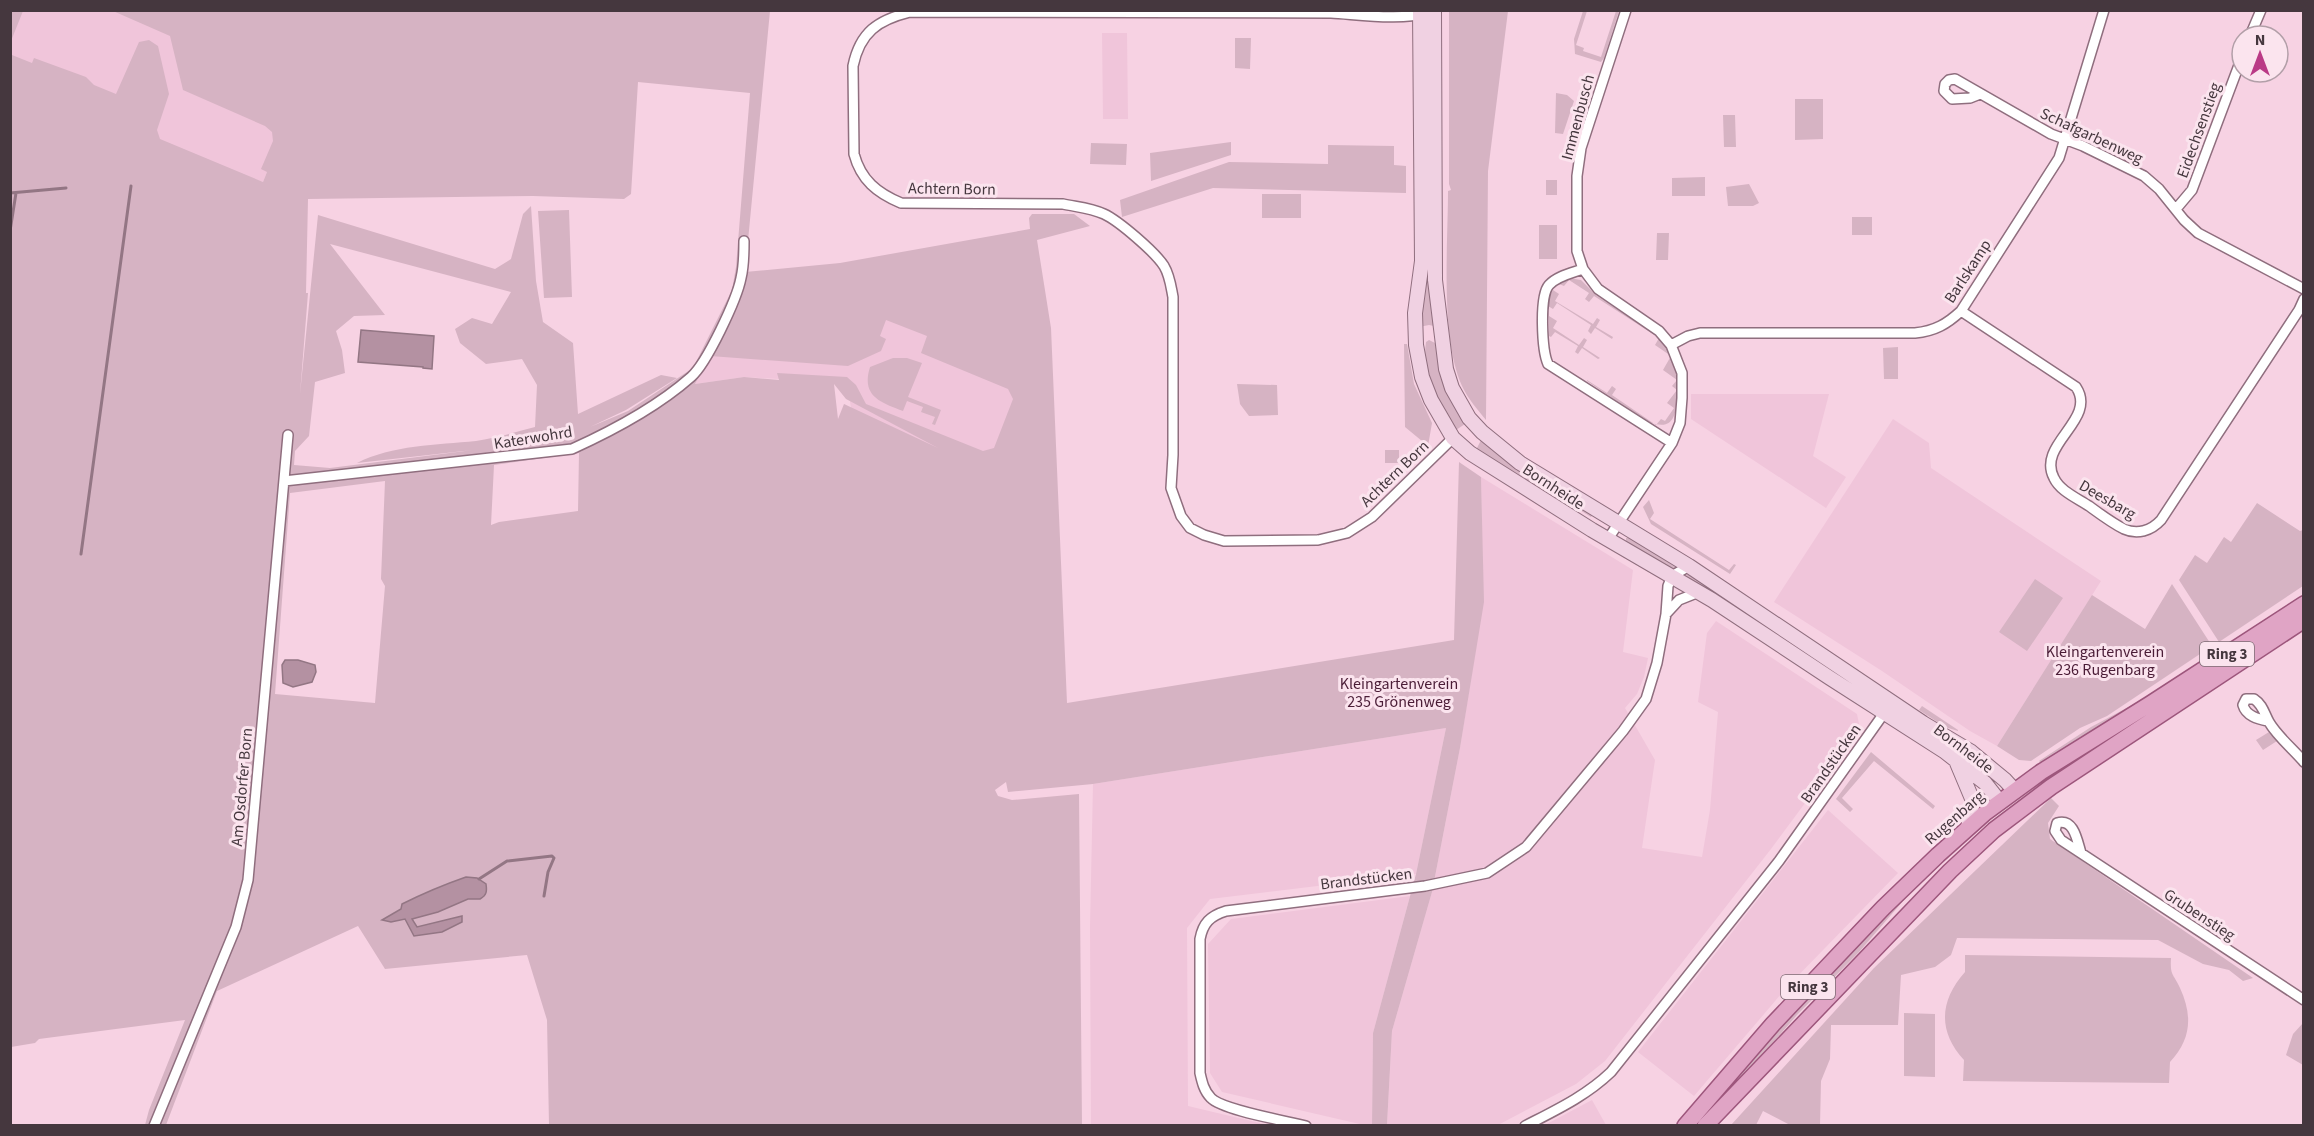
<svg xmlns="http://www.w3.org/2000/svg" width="2314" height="1136" font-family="'Source Sans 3',sans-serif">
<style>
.built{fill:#f0c5da}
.green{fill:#d6b3c3;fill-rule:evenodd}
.water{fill:#b491a2;stroke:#937684;stroke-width:1.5}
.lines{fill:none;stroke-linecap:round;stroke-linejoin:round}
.stream{stroke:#937684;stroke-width:3}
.street-casing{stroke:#8f6e7e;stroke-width:12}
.secondary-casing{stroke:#8f6e7e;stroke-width:16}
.primary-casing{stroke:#9d567c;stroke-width:18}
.street{stroke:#fff;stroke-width:9}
.secondary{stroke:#f0d1e2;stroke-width:14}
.primary{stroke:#e0a4c5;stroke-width:15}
.labels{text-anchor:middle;stroke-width:6;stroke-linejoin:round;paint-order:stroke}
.shield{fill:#fbe4ee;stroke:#7c6b73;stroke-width:1.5}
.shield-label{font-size:15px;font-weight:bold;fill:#45373e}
.street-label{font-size:16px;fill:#45373e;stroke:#fbe4ee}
.park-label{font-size:16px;fill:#4a1c36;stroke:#fbe4ee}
</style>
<rect width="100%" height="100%" fill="#f7d2e3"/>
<path class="built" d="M10,11H154L270,61L277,147L263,182L11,95Z
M1102,33H1127L1128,119H1103Z
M816,281L1040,370L998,474L852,414L847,383L744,377L695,384L745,290Z
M1691,394H1829L1813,456L1846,477L1826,508L1691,419Z
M1893,419L1929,443L1931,468L2101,581L1997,746L1970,731L1882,671L1774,602Z
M1481,477L1633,570L1623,652L1648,658L1644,677L1637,694L1625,708L1655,760L1642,848L1702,857L1710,810L1718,712L1698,702L1707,633L1716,621L1857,714L1860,729L1771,849L1605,1061L1576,1084L1498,1125L1387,1126L1392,1031L1432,892L1460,748L1483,602Z
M1446,728L1416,874L1210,899L1187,928L1188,1106L1268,1125H1091L1090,927L1093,784Z
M1828,810L1898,873L1788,986L1694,1096L1638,1052Z
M1410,896L1373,1033L1372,1125H1364L1222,1092L1210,1073L1208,944L1231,919Z
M1592,1100L1606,1125H1545Z"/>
<path class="green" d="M11,10L23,11L11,41L10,11Z
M113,11H770L745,272L840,263L1030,229L1029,218L1032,214H1074L1090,226L1037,240L1051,328L1067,703L1454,640L1459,462L1481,477L1484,602L1460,748L1432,892L1392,1031L1387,1125H1372L1373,1033L1416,874L1446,728L1093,784L1008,792L1006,782L995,790L998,796L1012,800L1079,794L1082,1125H549L547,1020L527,955L385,969L358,926L217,991L166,1125H145L149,1110L185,1020L39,1039L35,1043L11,1047L10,52L12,55L32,63L34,58L86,77L94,85L116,94L139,42L149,40L158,46L169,94L157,130L160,139L263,182L267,172L261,169L273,141L272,132L265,126L183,90L170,36ZM638,82L750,93L736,267L732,290L693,368L628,411L590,427L626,410L677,378L661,375L578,414L573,343L543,322L536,281L531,206L523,214L511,259L495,269L318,215L300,394L308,293H306L308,199L533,196L624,199L631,194ZM330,244L511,292L492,324L472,318L455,329L460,343L486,364L522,359L537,385L535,427C516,432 496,438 476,441C437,445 392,445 357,463L473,450L330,468L294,465L295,451L309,436L315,382L345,373L342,350L336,331L354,316L385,315ZM886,320L927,336L921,353L1008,389L1013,399L994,448L983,451L866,404L856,385L847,377L777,373L779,380L744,377L695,384L710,356L848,366L881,351L886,339L880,336ZM834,384L846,399L938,448L844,404L838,419ZM579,453L578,511L499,522L491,525L494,465ZM385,481L381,579L385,586L375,703L275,694L290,493Z
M1449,11H1508L1488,171L1486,420C1478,410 1468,399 1462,386C1440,337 1448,246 1448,191L1451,190L1449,184Z
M1583,11H1587L1576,45L1584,48L1583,51L1601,57L1616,11H1619L1604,58L1601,62L1575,54L1574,39Z
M1235,38H1251L1250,69L1235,68Z
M1556,93L1567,95L1574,101L1563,134L1555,133Z
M1795,99H1823V139L1795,140Z
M1723,115H1735L1736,147H1724Z
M1231,142V155L1151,181L1150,153Z
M1091,143L1127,144L1126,165L1090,164Z
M1328,145L1394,146V165L1406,166V193L1213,188L1122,217L1120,200L1229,162L1328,164Z
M1705,177V196H1672V178Z
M1546,180H1557V195H1546Z
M1749,184L1759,203L1753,206H1728L1726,187Z
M1425,191L1439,327L1429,325L1419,327Z
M1262,194H1301V218H1262Z
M569,210L572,297L544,298L538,211Z
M1852,217H1872V235H1852Z
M1539,225H1557V259H1539Z
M1657,233H1669L1668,260H1656Z
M1569,278L1581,280L1597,296L1652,332C1662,341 1670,350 1674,363C1678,373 1677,385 1677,396C1676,418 1672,432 1647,421L1587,381V380L1607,393L1612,386L1616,389L1612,395L1656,425L1661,419L1665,421L1674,408L1667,403L1677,390L1672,386L1677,380L1663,370L1671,356L1655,345L1659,338L1594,296L1589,302L1585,299L1589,293L1569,280L1564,286L1559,284Z
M1553,290L1559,294L1555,301L1593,324L1597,318L1600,320L1596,327L1613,337L1612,339L1595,328L1591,334L1588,331L1591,325L1557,303L1553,309L1548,306L1549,298Z
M1549,316L1557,321L1553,328L1579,345L1584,338L1587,340L1583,347L1600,358L1598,359L1582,348L1578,354L1575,352L1578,346L1555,332L1551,337L1549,336Z
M1429,340L1435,343L1444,386L1452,393L1468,422L1453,432C1438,403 1421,375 1426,342Z
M1404,344H1407L1414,384L1432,423L1428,446L1405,427Z
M1898,347V379H1884L1883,348Z
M893,358H907L922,363L908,397L941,410L935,425L932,424L935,417L921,412L923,407L907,401L903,411C880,402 861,396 870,367Z
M1237,384L1277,385L1278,415L1249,416L1240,404Z
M1482,438L1593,514L1591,517L1556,495L1475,452Z
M1385,450H1399V463H1385Z
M1649,500L1654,513L1650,519L1729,570L1734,564L1736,565L1730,574L1651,524L1643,507Z
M2257,503L2300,531L2303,530V586L2219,642L2179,580L2195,555L2207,563L2224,537L2231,542Z
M1626,538H1630L1679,566L1672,570L1630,546L1626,541Z
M1692,574L1754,614L1749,620L1683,576Z
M2035,579L2063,598L2027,651L1999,632Z
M2172,584L2212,646L2107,716L2080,728L2031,761L2019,760L1997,746L2092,595L2145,629Z
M2136,703V708L2093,730L2041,763L2039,761L2091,727Z
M1922,706L1958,730V731L1945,727L1919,710Z
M2269,732L2277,741L2263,750L2256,740Z
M1871,752L1935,806L1933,809L1874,761L1842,798L1853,809L1850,812L1836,799Z
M2051,798L2059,806L2048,823L2050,839L2253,978L2243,981L2229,970L2203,964L2158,940L1957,938L1951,955L1935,967L1901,975L1898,1025H1831L1830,1059L1821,1081L1820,1125H1790L1763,1111L1756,1125H1731L1874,968Z
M1915,885L1916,886L1859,952L1797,1015L1737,1084L1697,1125H1695L1815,986Z
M1965,955L2171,958C2170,976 2173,973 2180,988C2193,1016 2191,1040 2170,1062L2169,1083L1963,1081L1964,1060C1937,1031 1940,1000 1965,972Z
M1904,1013L1935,1014V1077L1904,1076Z
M2303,1023V1065L2286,1055L2293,1034Z"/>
<path class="water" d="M361,330L434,336L432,369L423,368V367L358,362Z
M285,660H298L315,665L316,672L312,682L293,687L283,683L282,665Z
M466,877L477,878L486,884C487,891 487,895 480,899H468L438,912L412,919L417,927L462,916V922L442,932L414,936L405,919L391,922L382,920L401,909L402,904C422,894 443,885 466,877Z"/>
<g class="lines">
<path class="stream" d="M10,193L66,188
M10,231L16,193
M81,554L131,186
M479,879L507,861L552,856L554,858L548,872L544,896"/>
<defs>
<path id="street" d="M1424,13C1403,21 1354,14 1331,13L910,12C878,20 860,32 853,66L854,154C861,180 877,193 901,203L1063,204C1077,207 1091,208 1104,214C1119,221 1155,252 1164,266C1170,276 1171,287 1173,297V455L1171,488L1181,516L1190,528L1204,535L1224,541L1318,540L1347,533L1372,517L1453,438
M2250,36L2261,10
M1980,94L1970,98L1952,99L1944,91L1945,84L1949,80L1955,79L2051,134L2083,146L2144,176L2159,189L2184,220L2198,233L2304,289
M2176,209L2192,190L2242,57
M1583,269C1572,273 1557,276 1549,285C1539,296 1542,351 1548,364L1672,443
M1961,311L2076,387C2098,420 2036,444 2054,478C2060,491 2077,498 2089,506C2100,514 2112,523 2124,529C2137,535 2151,531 2161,520L2299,310L2304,299
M1671,345L1688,336L1700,333H1915C1935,331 1947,324 1961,311L2059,158L2104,10
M284,481L572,449C614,430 657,407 691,377C707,363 737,299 741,278C744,266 744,254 744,241
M1608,539L1672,443L1680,423L1682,398V373L1671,345L1659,331L1598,289L1583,269L1577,251V176L1581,148L1626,10
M1666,614L1679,600L1699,592
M2268,721C2258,719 2246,716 2243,705L2246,699H2254C2263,705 2264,713 2269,722C2277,736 2293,749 2304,762
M2081,853C2077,840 2074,818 2057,823L2055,831L2061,840L2304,1000
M154,1126L236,927L248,880L288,435
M1306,1126C1287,1121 1222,1110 1211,1098C1204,1091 1202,1082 1200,1073V939C1203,923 1210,916 1226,911L1425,886L1487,873L1526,847L1623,731L1646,699L1657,663L1666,614L1668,586L1672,576L1689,566
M1525,1126C1556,1110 1586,1096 1611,1072L1779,861L1887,709"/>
<path id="secondary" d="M1420,10L1422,261L1415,313L1416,345L1422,377L1431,400L1453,438L1470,453L1592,530L1712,600L1830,678L1944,751L1985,783L2000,802
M1434,10L1435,280L1446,369L1452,388L1469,418L1482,432L1520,463L1689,566L1923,723L1970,751L2005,780L2015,791
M1957,763L1973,801L1968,828"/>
<path id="primary" d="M1685,1126L1773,1024L1883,908L1938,855L1985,813L2041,772L2150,704L2304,604
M1705,1126L1950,871L1994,830L2051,787L2304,620"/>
</defs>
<use href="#street" class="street-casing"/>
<use href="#secondary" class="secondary-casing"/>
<use href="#primary" class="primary-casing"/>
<use href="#street" class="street"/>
<use href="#secondary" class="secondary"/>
<use href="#primary" class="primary"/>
</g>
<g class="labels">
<g class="shield">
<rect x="2200" y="642" width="54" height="24" rx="4.5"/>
<rect x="1781" y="975" width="54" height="24" rx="4.5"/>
</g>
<g class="shield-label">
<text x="2227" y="659">Ring 3</text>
<text x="1808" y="992">Ring 3</text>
</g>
<g class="street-label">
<text transform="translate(1577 117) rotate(-75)" y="6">Immenbusch</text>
<text transform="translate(2198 130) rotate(-70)" y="6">Eidechsenstieg</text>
<text transform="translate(2092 135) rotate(25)" y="6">Schafgarbenweg</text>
<text transform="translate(952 188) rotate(1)" y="6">Achtern Born</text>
<text transform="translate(1967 271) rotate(-57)" y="6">Barlskamp</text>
<text transform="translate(533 437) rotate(-9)" y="6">Katerwohrd</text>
<text transform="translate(1394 473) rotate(-44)" y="6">Achtern Born</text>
<text transform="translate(1554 486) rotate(33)" y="6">Bornheide</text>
<text transform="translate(2108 499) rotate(30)" y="6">Deesbarg</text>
<text transform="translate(1964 748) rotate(37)" y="6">Bornheide</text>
<text transform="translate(1830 763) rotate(-55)" y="6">Brandstücken</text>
<text transform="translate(241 787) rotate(-85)" y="6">Am Osdorfer Born</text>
<text transform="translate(1954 817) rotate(-41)" y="6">Rugenbarg</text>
<text transform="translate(1366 878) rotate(-7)" y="6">Brandstücken</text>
<text transform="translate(2200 914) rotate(33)" y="6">Grubenstieg</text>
</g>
<g class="park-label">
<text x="2105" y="657">Kleingartenverein<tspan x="2105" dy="18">236 Rugenbarg</tspan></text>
<text x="1399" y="689">Kleingartenverein<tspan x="1399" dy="18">235 Grönenweg</tspan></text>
</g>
</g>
<rect width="2314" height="1136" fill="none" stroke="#45373e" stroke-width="24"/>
<g transform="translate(2260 54)"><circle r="28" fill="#fbe4ee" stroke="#b29fa8" stroke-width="1.5"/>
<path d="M0-4.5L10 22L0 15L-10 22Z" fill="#ba3a86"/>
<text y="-9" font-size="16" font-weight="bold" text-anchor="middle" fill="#45373e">N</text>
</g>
</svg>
